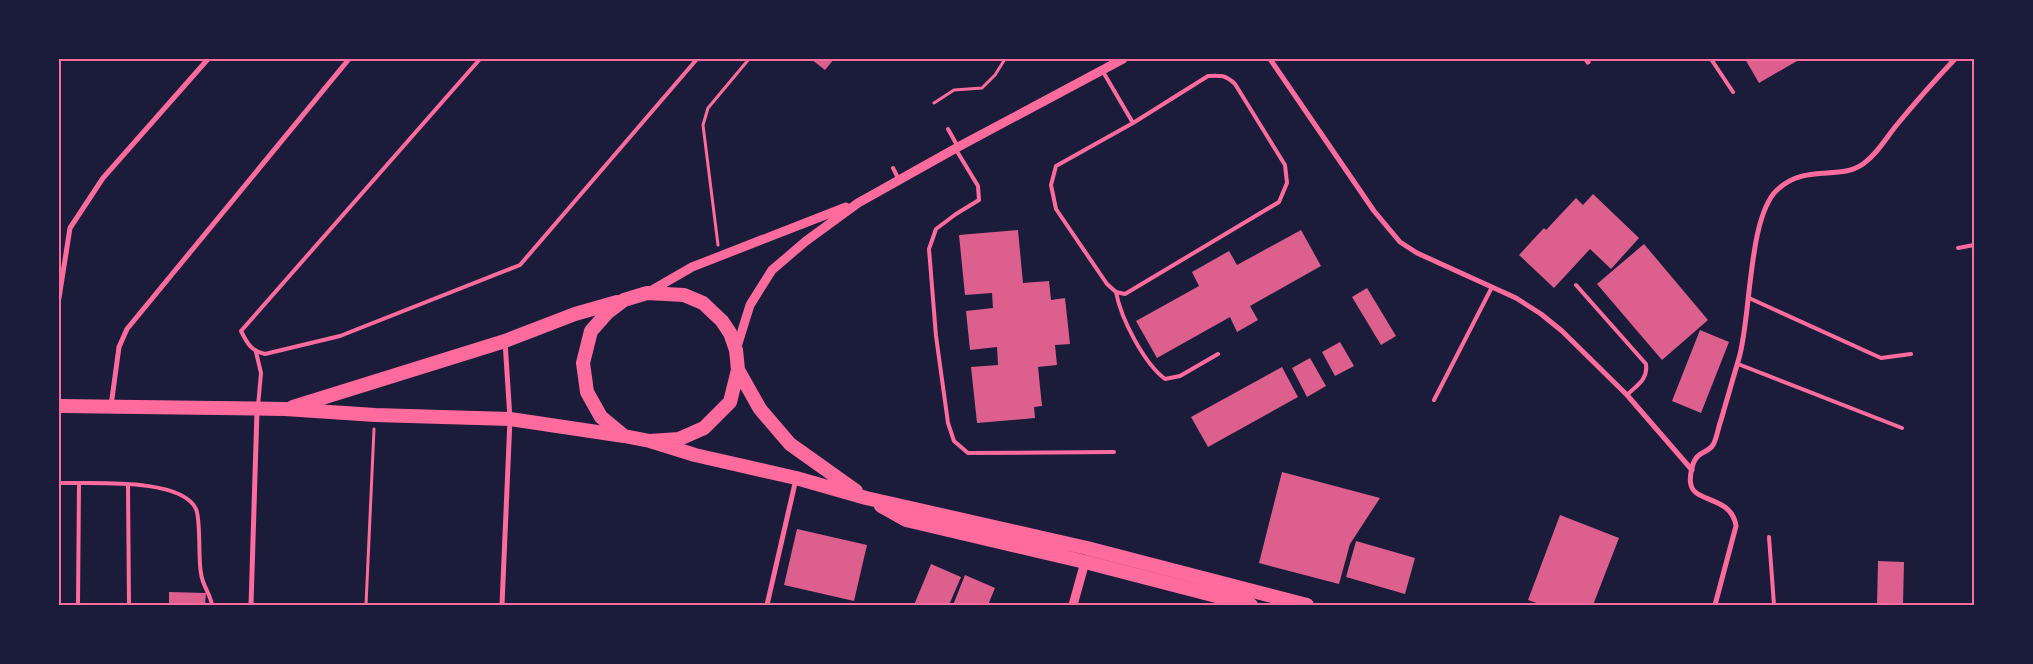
<svg xmlns="http://www.w3.org/2000/svg" width="2033" height="664" font-family="'PT Sans',sans-serif">
<style>
.building{fill:#dd5f8e}
.lines{fill:none;stroke-linecap:round;stroke-linejoin:round}
.path{stroke:#ff6b9d;stroke-width:3}
.service{stroke:#ff6b9d;stroke-width:4}
.minor{stroke:#ff6b9d;stroke-width:5}
.tertiary{stroke:#ff6b9d;stroke-width:9}
.trunk{stroke:#ff6b9d;stroke-width:14}
.neatline{fill:none;stroke:#ff6b9d;stroke-width:2}
</style>
<rect width="100%" height="100%" fill="#1b1b3a"/>
<path class="building" d="M811,59H834L825,70Z
M1745,59H1796L1797,61L1759,83Z
M1593,194L1639,238L1611,269L1590,249L1554,288L1519,255L1544,228L1546,230L1576,198L1583,205Z
M1018,230L1023,283L1049,281L1051,300L1065,298L1070,344L1055,345L1057,365L1038,367L1042,406L1034,407L1035,418L977,423L971,367L998,365L997,347L970,350L966,311L993,308L992,293L965,295L959,235Z
M1301,230L1321,266L1250,306L1258,320L1237,332L1230,317L1157,358L1136,321L1199,286L1192,272L1229,251L1237,265Z
M1644,244L1708,320L1662,360L1597,284Z
M1367,288L1396,336L1381,345L1352,297Z
M1700,330L1729,342L1701,413L1672,401Z
M1340,342L1354,366L1335,376L1322,352Z
M1310,358L1326,386L1307,397L1292,368Z
M1282,367L1298,397L1208,447L1191,417Z
M1282,472L1380,498L1350,544L1339,584L1259,563Z
M1560,515L1619,538L1593,605H1542L1528,600Z
M797,529L867,545L854,601L784,585Z
M1356,541L1415,558L1405,594L1346,577Z
M1878,561L1904,562L1903,605H1877Z
M931,564L961,577L949,605H914Z
M965,575L995,588L988,605H953Z
M169,592L206,593L205,605H169Z"/>
<g class="lines">
<path class="path" d="M934,103L954,90L982,88L995,75L1005,59
M718,245L703,125L708,108L749,59
M366,605L374,429"/>
<path class="service" d="M480,59L241,331C247,343 251,351 265,354L340,336L520,265L697,59
M1711,59L1733,92
M1102,70L1133,123L1056,166L1051,185L1056,209L1107,284L1116,292L1125,294L1279,202L1287,183L1285,165L1235,84C1226,75 1220,75 1208,76L1133,123
M948,129L958,147
M955,148L978,186L979,200L956,214L936,229L929,249L936,336L948,423L954,441L968,453L1114,452
M893,168L899,180
M1958,248L1974,245
M1576,285L1646,364C1648,380 1637,385 1627,395
M1116,292C1121,319 1144,363 1165,379L1180,376L1218,354
M1749,298L1881,358L1911,354
M256,352L261,373L258,406
M1738,364L1902,428
M1434,400L1492,287
M59,483C90,484 181,477 196,509C201,520 198,559 201,573C202,585 210,593 212,605
M128,484L129,605
M1769,537L1774,605
M78,605L79,483"/>
<path class="minor" d="M1270,59L1374,211L1400,242L1417,253L1516,298L1541,314L1562,331L1627,395L1692,470
M1586,59L1588,62
M59,298L70,228L103,178L208,59
M111,406L119,347L127,329L349,59
M251,605L257,411
M502,605L510,419L505,341
M767,605L796,479
M1715,605L1736,526C1732,496 1695,503 1691,485C1689,478 1692,461 1698,456C1702,452 1709,451 1713,445C1717,438 1718,428 1721,420C1727,399 1733,379 1739,358C1751,318 1748,217 1777,190C1806,163 1839,181 1863,164C1876,155 1885,140 1895,127C1914,104 1934,81 1955,59"/>
<path class="tertiary" d="M647,293L692,267L846,207
M736,350L750,305L772,270L806,241L858,203L958,147L1123,59
M1073,605L1085,562"/>
<path class="trunk" d="M738,370L760,409L790,444L856,491
M59,406L285,409L375,415L510,419L624,436
M293,407L505,341L575,314L617,302
M650,441L679,439L704,428L730,402L738,370L736,350L730,333L722,321L703,303L684,295L647,293L624,300L607,313L591,331L583,363L587,392L601,417L624,436L650,441L695,455L796,478L866,498L1087,548L1307,605
M881,506L906,520L1085,562L1251,605"/>
</g>
<rect width="2033" height="664" fill="none" stroke="#1b1b3a" stroke-width="120"/>
<rect x="60" y="60" width="1913" height="544" class="neatline"/>
</svg>
